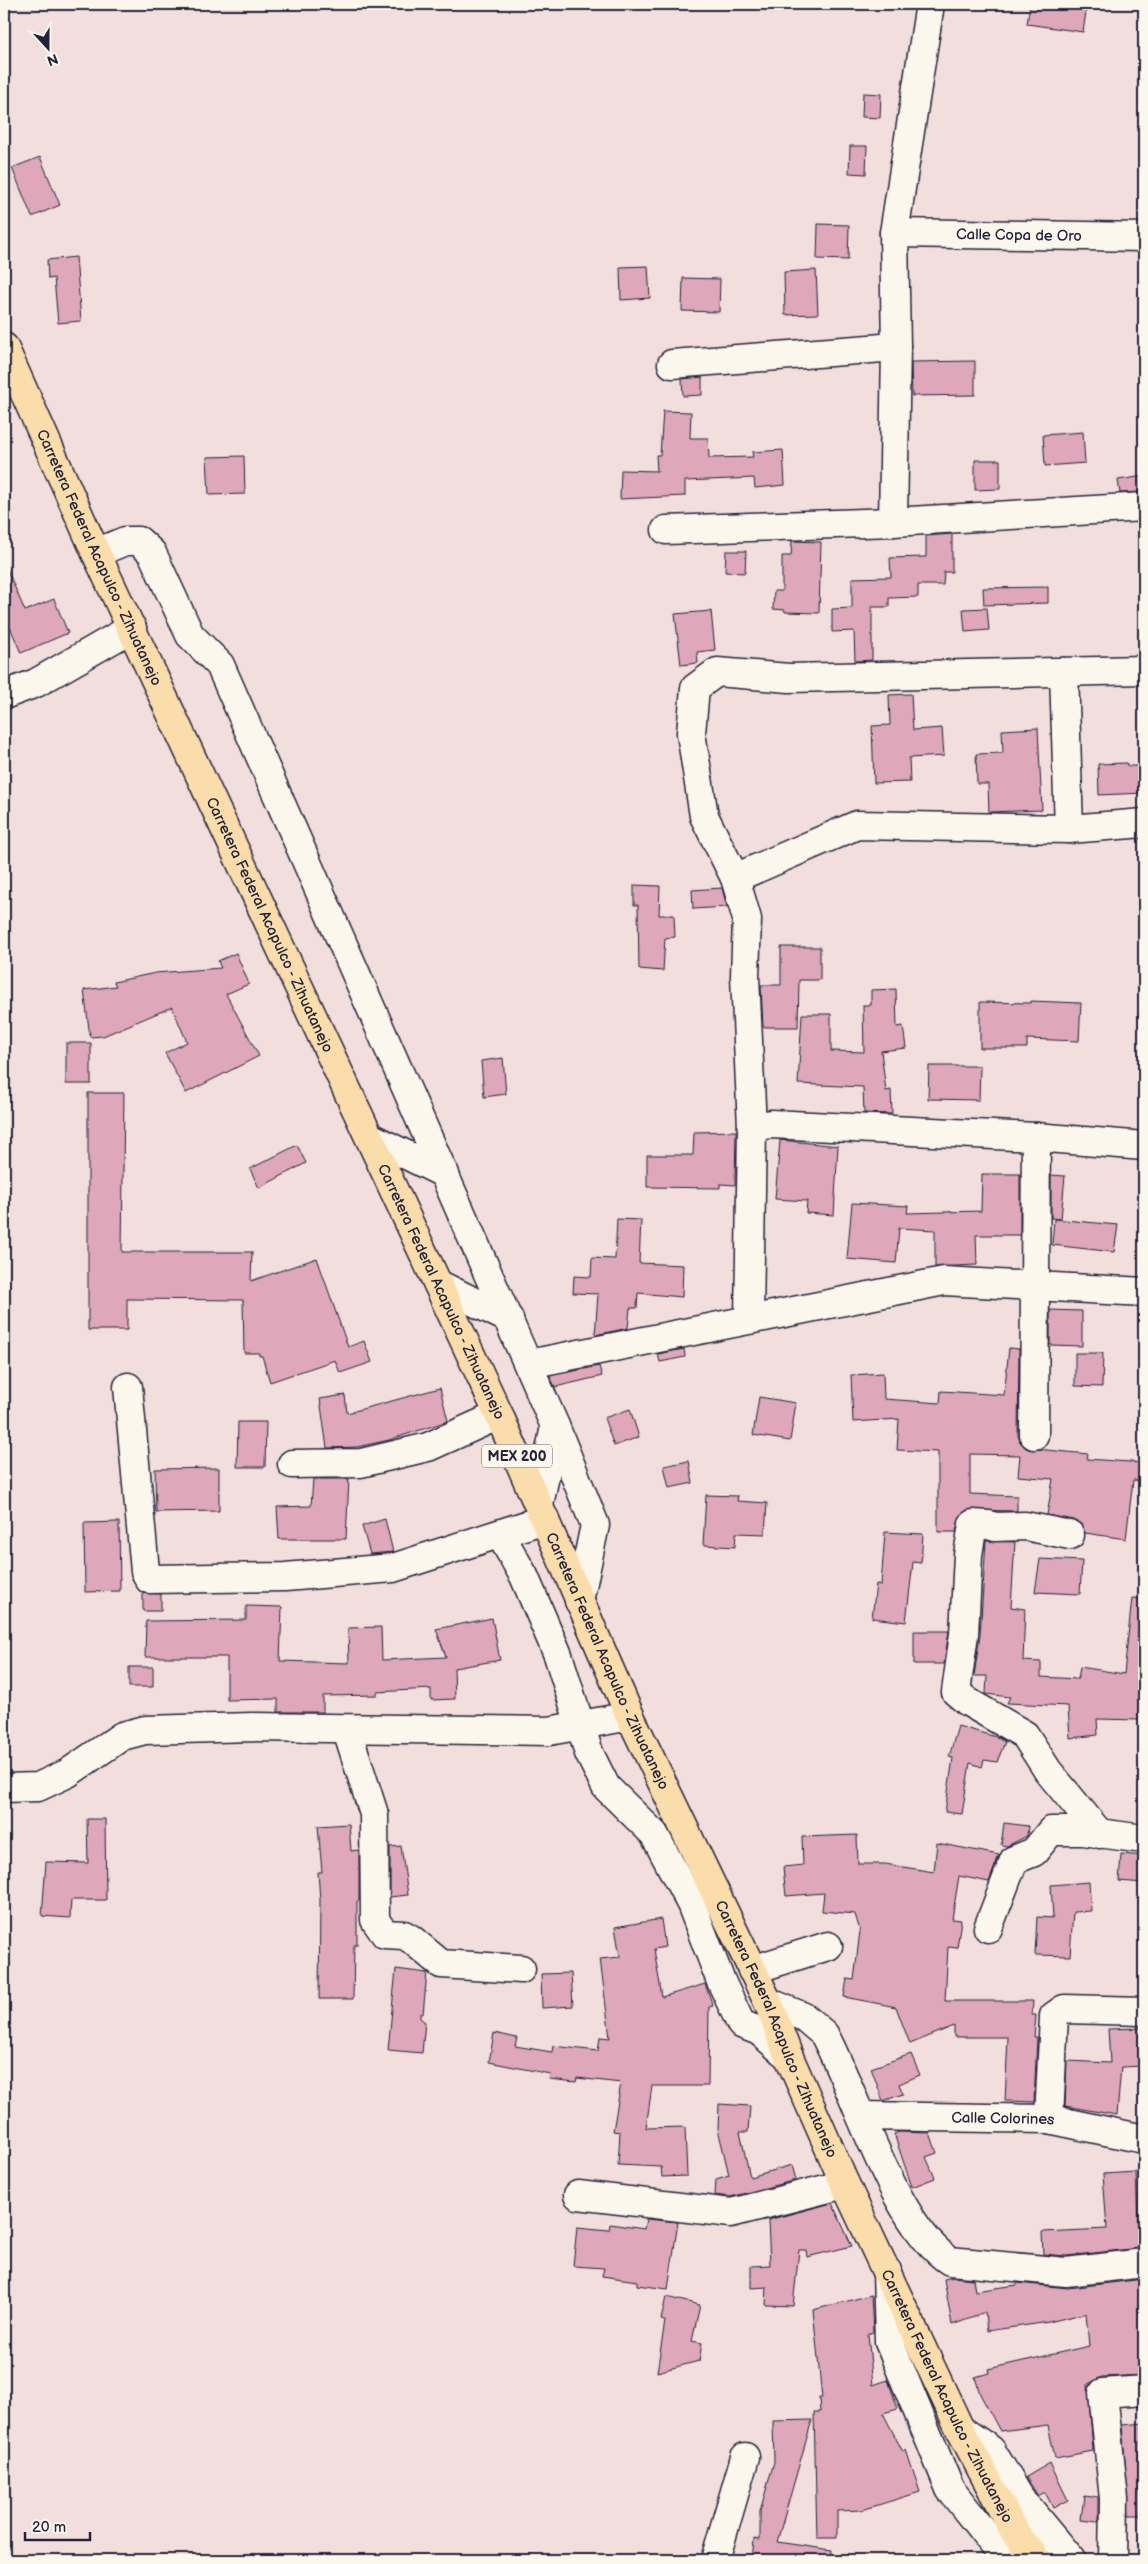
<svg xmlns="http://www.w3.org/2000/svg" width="1148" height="2564" font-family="'Balsamiq Sans',sans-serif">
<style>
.building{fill:#dea7ba;stroke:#22223b}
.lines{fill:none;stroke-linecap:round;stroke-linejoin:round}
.minor-casing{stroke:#22223b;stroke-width:31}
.major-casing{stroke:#22223b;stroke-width:31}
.minor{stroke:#fbf7ec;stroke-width:28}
.major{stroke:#faddab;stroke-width:28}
.labels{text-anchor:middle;stroke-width:4;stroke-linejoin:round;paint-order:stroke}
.shield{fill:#fbf7ec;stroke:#636270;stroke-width:1}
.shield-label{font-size:14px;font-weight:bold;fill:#22223b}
.street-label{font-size:15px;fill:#22223b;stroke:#fbf7ec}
</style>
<rect width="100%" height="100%" fill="#f2dfdd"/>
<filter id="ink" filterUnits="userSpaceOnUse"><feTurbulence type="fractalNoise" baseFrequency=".02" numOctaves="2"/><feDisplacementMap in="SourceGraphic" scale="10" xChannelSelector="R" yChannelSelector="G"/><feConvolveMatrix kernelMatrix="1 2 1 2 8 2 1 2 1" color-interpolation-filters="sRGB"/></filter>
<g filter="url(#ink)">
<path class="building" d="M1030,4L1087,5L1083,32L1027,24Z
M863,93L881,94L880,118L862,117Z
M850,146H867L866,174L849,173Z
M40,157L60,205L32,217L12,168Z
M818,224L849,225L848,260L817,259Z
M76,257L81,321L58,323L54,278L48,279L47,260Z
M648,266L650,298L621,300L620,267Z
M816,270L818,314L785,315L784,272Z
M683,278L720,279L719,312L682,311Z
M975,361V395L912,396L911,362Z
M702,377V395L683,396L682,379Z
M663,411L691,412L690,438H708L709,458L753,457L752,452L783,450L785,485L755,488L754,478L685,481V496L620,499L621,470L657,471L656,455H660Z
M1083,432L1085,463L1045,466L1043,435Z
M244,456L245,494L209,495L207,457Z
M975,460H1000V489L975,490Z
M1144,476V492L1120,493L1118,480Z
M952,534V572H944L943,585H918V597L889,598V607H872V660L855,661L854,631L832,632V609L852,608V578L891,577L890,558L926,557V536Z
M792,541L821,542L819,613L785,612V610L773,609L774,591H782V556H791Z
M726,551H746L745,573L725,572Z
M4,562L25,611L54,599L68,633L21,653L4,613Z
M1048,587V603L984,605L983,588Z
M987,608L989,630L965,632L963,609Z
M711,611L715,650L697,652L698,663L681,665L675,614Z
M911,694L913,730L942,728L944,756L909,758L910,782L874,783L872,726L890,725L889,695Z
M1038,728L1042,810L989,812L988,784H977L976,754L1003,753L1002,730Z
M1127,763V766H1144V793L1099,795L1098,764Z
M634,885L660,886L659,915H674L675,937L665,938L663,971L639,969L638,905H634Z
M722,888L727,907L693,909L692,890Z
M781,947H820V980H799L798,1027H763L761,985H781Z
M236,953L249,984L226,994L259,1056L186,1093L165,1053L187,1042L172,1007L103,1036L90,1037L84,990L116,986L114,982L155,973L221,968L218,961Z
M896,989L897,1027L903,1026L906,1048L881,1051L886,1091L891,1090L892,1114L864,1113L863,1087L798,1084L802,1014H831V1051L864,1052L863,1005H871V990Z
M1031,1001L1081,1003L1079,1041L1027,1039V1048H980V1002L1031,1003Z
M66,1043H91V1084H66Z
M503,1058L506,1094L484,1097L481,1061Z
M929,1066H980L979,1100L928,1099Z
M88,1093H124L122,1252H252L251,1281L317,1258L348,1347L364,1341L372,1362L340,1373L335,1360L270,1382L262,1356H259V1353H244L243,1300L127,1299V1330H88Z
M736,1131L735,1185L720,1184V1188L647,1187V1155H693L694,1132Z
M780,1140L838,1146L834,1215L806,1213L807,1201L775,1199Z
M297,1145L306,1163L259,1188L250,1169Z
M982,1174H1020V1235H976L977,1265L935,1267V1230L899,1228L896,1263L847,1259L852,1203L908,1206L907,1213L981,1211Z
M1051,1175L1065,1176L1061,1219L1051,1218Z
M617,1219L641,1220L639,1263L683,1265L682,1297L638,1293L637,1308H630L628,1328L595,1335L598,1294L573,1293L574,1276L591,1277L592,1258L615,1259Z
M1054,1219L1118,1225L1114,1252L1052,1245Z
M1050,1310L1082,1311V1346L1050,1345Z
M1009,1348L1019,1349L1018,1435L1020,1442L1026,1448L1088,1454L1087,1459L1144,1463V1481L1133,1480L1126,1539L1085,1533L1081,1524L1074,1520L1047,1515L1053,1479L1018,1476L1020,1455L970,1454V1494L1017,1496V1511L967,1510L960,1515L956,1532H938V1452L897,1450L899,1419L853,1422L851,1375L883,1373L884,1399L940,1403L941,1391L1004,1395Z
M684,1349L685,1357L660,1362L658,1354Z
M1075,1353H1103L1102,1387L1075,1386Z
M599,1366L602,1376L555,1387L550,1376Z
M440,1388L448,1421L389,1440L357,1447L327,1448L320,1399L345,1395L347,1413Z
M759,1397L796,1403L790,1441L753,1435Z
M630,1409L639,1437L614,1446L604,1418Z
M238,1422H266L265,1467H237Z
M689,1461L693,1483L669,1488L664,1466Z
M219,1468V1511L156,1512L155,1469Z
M313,1479H349L346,1539H279L277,1507L311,1506Z
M706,1495L738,1496L737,1501L767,1503L765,1534L736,1533L735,1547L703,1545Z
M385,1519L393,1552L370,1554L362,1526Z
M119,1522L120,1591L85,1592L84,1523Z
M885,1532L923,1534L921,1563L913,1562L906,1622L872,1618L876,1584L881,1585Z
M986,1541L1015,1542L1011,1607L1025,1609L1023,1661L1041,1662V1677L1078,1679L1080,1667L1124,1674L1132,1598L1144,1599L1140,1720L1097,1719L1098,1735L1070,1738L1068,1706L1007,1703L1010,1697L986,1694L987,1676H974L980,1635Z
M1040,1559L1082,1561L1080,1594L1035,1592Z
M143,1593L161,1594V1611H143Z
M246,1606L282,1607L280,1661L349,1663L348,1628L381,1627L382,1660L446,1657L436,1629L492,1618L500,1660L454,1668L455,1699L431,1700V1689L377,1692V1695L323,1696V1712H278V1699L227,1700V1657H145L146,1621L246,1620Z
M914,1631H949L944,1664H914Z
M129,1667H153V1687H129Z
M958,1726L996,1737L1005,1742L997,1762L984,1760L982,1767L970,1763L962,1814L945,1812L953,1758L949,1757Z
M87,1819H105L106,1900H71L70,1918L42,1916L46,1862L88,1863Z
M1004,1823L1028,1826L1027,1836L1007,1846L1001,1845Z
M349,1824L351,1851L359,1850V1901H357V1945H354L353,1999H319L320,1900L318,1872H322L318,1826Z
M857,1835L858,1864H885L934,1872L937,1843L999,1855L989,1882L959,1876L952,1919L961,1920L957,1948L948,1947L945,2001H1033L1032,2015H1036L1034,2037H1037L1034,2102L1005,2101L1008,2037H954V2026L910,2044L896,2007L844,1997L847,1979L854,1980L860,1931L855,1914L822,1911L824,1893L786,1896L783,1867L803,1865L802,1837Z
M401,1846L408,1895L390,1897V1847Z
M1121,1854L1144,1856V1883L1119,1881Z
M1089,1882L1091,1911L1073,1912L1070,1956L1035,1955L1037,1917L1053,1918L1051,1885Z
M661,1919L665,1947L654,1949L662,1997L705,1984L713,2006L709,2007L708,2086H652L646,2128L685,2127L687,2176L662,2177L661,2167L618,2165L620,2132L613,2131L621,2083L577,2078L576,2082L549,2079L550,2074L489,2062L494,2033L517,2038L515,2046L552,2052L553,2046L598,2051L600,2037L610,2038L600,1959L620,1957L615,1927Z
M396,1969L427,1973L423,2014H420V2018L425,2022L422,2053L388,2050Z
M571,1973L573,2006L542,2008L541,1974Z
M1144,2028V2066L1121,2067L1117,2115L1065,2106L1067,2061L1110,2063L1108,2029Z
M911,2054L920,2075L899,2084L903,2094L883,2101L871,2068Z
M719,2104L750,2106L748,2132H740L750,2177L792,2165L796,2180L730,2197L715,2195L716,2179L729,2175L718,2129Z
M899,2132L930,2133L937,2153L926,2157L935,2178L912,2187L894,2134Z
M1136,2172L1139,2248L1066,2256L1043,2254L1042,2232L1107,2229L1103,2174Z
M832,2203L852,2246L807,2257L806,2250H799L793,2306L766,2305L767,2287L751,2288V2266L770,2265L768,2220Z
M646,2219L678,2222L668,2289L637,2285V2281L602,2276L604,2268L573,2266L577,2227L609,2230L610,2224L644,2229Z
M954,2277L973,2279L975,2291L1017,2285V2283L1068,2288L1144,2279V2375L1102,2377L1088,2384L1093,2451L1055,2458L1048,2425L1000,2431L980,2394L975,2377L989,2373L988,2369L1089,2346L1086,2313L1049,2322L987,2331L985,2313L952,2325L944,2279Z
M871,2295L873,2332L868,2334L873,2385L888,2380L898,2409L883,2413L903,2452L906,2450L920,2492L862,2510L837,2511V2538H817L814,2412H820L819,2398H822L813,2310Z
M666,2297L700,2305L692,2341L702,2343L699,2361L657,2372L665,2321L661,2320Z
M812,2420L777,2542L832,2550L831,2560H752L754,2539L760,2540V2511L774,2462L773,2421Z
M1144,2423V2515H1129L1122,2425Z
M1050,2463L1068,2500L1053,2508L1045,2492L1038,2496L1026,2477Z
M1084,2495L1098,2497V2522L1081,2520Z"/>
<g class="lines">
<defs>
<g id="minor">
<path id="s1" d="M894,233L1144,237"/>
<path d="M672,364L896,347"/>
<path d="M893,522L896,347L894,233L930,4"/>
<path d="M666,530L893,522L1144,507"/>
<path d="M96,553L125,541H139L152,553L190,635L220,665L555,1426L539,1505"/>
<path d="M1064,672L1069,829"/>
<path d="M4,695L36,683L132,628"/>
<path d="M735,878L857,825L1069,829L1144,823"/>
<path d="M752,1127L771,1124L1036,1137L1144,1146"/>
<path d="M370,1137L445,1174"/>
<path d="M438,1284L509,1319"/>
<path d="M749,1318L752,1127L745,976L747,919L735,878L704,816L691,733L695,688L717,672L789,678L1144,670"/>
<path d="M529,1364L944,1281L1144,1292"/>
<path d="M128,1387L145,1571L149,1579L285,1577L393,1568L545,1519"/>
<path d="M555,1426L595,1525L579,1601"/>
<path d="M1034,1435L1036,1137"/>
<path d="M292,1464L361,1463L428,1447L499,1415"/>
<path d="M500,1534L524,1576L558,1655L589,1753L606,1787L654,1834L691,1904L720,1979L741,2024L759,2031L789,2057"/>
<path d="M1070,1535L1025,1526L995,1527L989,1525L973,1524L968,1555L964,1634L956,1692L968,1702L1025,1735L1048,1771L1100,1834"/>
<path d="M347,1730L374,1814L375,1920L385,1934L404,1935L411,1939L441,1964L521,1969"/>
<path d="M4,1788L38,1787L68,1773L122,1736L145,1730L252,1727L549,1731L630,1716"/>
<path d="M988,1928L1014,1860L1034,1852L1051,1831H1083L1144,1839"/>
<path d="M752,1970L828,1946"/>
<path d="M768,2002L804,2017L824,2034C857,2095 894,2225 950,2261L1066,2272L1144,2263"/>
<path id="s2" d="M861,2116L1049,2119L1144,2139"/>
<path d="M1049,2119L1054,2016L1064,2009L1144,2011"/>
<path d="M578,2195L731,2213L845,2184"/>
<path d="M887,2271L889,2342L950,2489L1006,2560"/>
<path d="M960,2429L991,2450L1022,2501L1071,2560"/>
<path d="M715,2560L745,2457"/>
<path d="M1113,2560L1114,2499L1103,2393L1144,2390"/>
</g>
<g id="major">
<path id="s3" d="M4,347L96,553L499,1415L630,1716L768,2002L789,2057L845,2184L960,2429L1014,2531L1036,2560"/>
</g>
</defs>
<use href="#minor" class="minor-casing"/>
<use href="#major" class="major-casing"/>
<use href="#minor" class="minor"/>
<use href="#major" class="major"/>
</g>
</g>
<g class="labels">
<rect class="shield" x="482" y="1444.5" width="70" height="23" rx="4"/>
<g class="shield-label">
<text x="517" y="1461">MEX 200</text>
</g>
<g class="street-label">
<text dy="5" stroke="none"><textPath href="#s1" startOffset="125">Calle Copa de Oro</textPath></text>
<text dy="5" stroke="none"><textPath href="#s3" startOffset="231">Carretera Federal Acapulco - Zihuatanejo</textPath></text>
<text dy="5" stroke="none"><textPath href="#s3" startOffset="636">Carretera Federal Acapulco - Zihuatanejo</textPath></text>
<text dy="5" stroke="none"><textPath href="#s3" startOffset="1041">Carretera Federal Acapulco - Zihuatanejo</textPath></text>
<text dy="5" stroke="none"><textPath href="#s3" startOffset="1446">Carretera Federal Acapulco - Zihuatanejo</textPath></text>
<text dy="5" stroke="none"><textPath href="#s3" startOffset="1851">Carretera Federal Acapulco - Zihuatanejo</textPath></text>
<text dy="5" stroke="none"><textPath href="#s2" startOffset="142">Calle Colorines</textPath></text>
<text dy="5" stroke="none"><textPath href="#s3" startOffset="2256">Carretera Federal Acapulco - Zihuatanejo</textPath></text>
</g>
</g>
<rect width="1148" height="2564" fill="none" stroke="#fbf7ec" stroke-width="20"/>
<rect x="10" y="10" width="1128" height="2544" fill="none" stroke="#22223b" stroke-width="2" filter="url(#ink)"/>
<g transform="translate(48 48) rotate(159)" stroke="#fbf7ec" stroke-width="4" paint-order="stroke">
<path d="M0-4L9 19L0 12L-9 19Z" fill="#22223b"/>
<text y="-8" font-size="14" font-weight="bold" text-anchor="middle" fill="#22223b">N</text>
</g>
<path d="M25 2532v8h65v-8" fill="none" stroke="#22223b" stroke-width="2.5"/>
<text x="32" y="2532" font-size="15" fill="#22223b" stroke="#fbf7ec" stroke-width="4" paint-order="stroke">20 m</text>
</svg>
